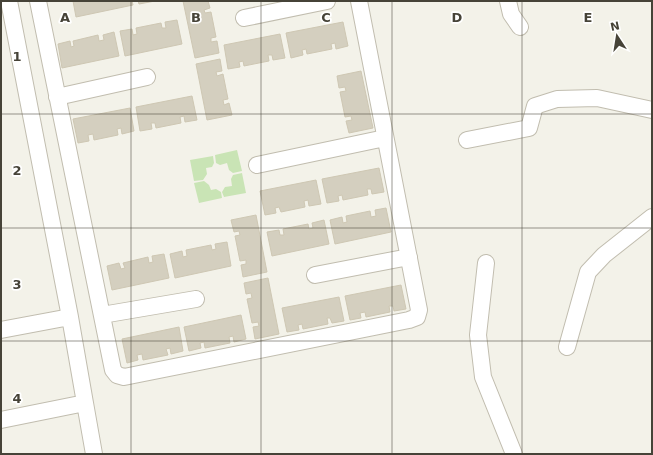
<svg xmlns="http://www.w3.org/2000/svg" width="653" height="455" font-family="'DejaVu Sans',sans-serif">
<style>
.green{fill:#c9e4b5}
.building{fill:#d4cfbf;stroke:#cec7b3}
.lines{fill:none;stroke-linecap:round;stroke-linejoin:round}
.minor-casing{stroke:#c1bdaf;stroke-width:18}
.minor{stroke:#fff;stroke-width:16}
.grid{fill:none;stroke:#464338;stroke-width:1;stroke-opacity:0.55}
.grid-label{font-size:13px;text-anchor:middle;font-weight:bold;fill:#464338;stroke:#fff;stroke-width:3.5;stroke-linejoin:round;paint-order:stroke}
</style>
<rect width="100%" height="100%" fill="#f3f2e9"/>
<path class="green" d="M237,150L242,171L233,173L229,170L227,163L220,165L216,163L215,155Z
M213,156L214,163L212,167L206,168L207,174L203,180L194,181L190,160Z
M242,173L246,193L224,197L222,192L225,187L232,186L231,179L233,175Z
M204,181L209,185L211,190L216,189L221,192L222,198L199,203L194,183Z"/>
<path class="building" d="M73,1H132L133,5L76,17Z
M138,1H155L139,4Z
M183,1H208L210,8L204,10L205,13L211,12L216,37L211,38V42L217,41L219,53L195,58Z
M177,20L182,44L125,56L120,31L132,29L133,35L137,34L136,28L161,23L162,28H166L165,22Z
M343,22L348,46L336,49L335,43L331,44L332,49L307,54L306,49L302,50L303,55L291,58L286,33Z
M114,32L119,56L62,68L58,44L70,41L71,47L74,46L73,41L98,35L99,41L104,40L103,35Z
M280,34L285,58L273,60L272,55H268L269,61L244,66L243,61L239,62L240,67L228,69L224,45Z
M220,59L222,71L216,72L217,76L223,74L228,99L223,100L224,105L229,103L232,115L207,120L196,64Z
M361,71L373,128L349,133L346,121L352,120L351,116L345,117L340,92L346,91L345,87L339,88L337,76Z
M192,96L197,120L185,122L184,116L180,117L181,123L156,128L155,123H151L152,129L140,131L136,107Z
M130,108L134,131L122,134L121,128L117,129L118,135L94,140L93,134L88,135L89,141L78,143L73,119Z
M379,168L384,192L372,194L371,189H367L368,195L343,200L342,195L338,196L339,201L327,203L322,179Z
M316,180L321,204L309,206L308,200L304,201L305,207L281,212L279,207L275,208L276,213L265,215L260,191Z
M386,208L391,232L335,244L330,220L342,217L343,223L347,222L346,216L370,211L371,217L376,216L375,210Z
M256,215L267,272L243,277L241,265L246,264V260L240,261L235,236L240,235L239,231L234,232L231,220Z
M324,220L329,244L272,256L267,232L279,230L280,235H284L283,229L308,224L309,229L313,228L312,223Z
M227,242L231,266L175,278L170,254L182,251L183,257L187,256L186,250L211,245L212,250L216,249L215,244Z
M164,254L169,278L112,290L107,266L119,263L121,269L125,268L123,263L148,257L149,263L153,262L152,256Z
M268,278L279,334L255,339L253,327L259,326L258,322L252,323L247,299L252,298L251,293L246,294L244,283Z
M401,285L406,309L394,311L393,306H389L390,312L366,317L365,312L360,313L361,318L350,320L345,296Z
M339,297L344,321L332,323L330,318H327L328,324L303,329L302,324L298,325L299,330L287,332L282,308Z
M241,315L246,339L234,342L233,336L229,337L230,343L205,348L204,342L200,343L201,348L189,351L184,327Z
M179,327L183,351L171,354L170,348L166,349L168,355L143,360L142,354L137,355L138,360L127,363L122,339Z"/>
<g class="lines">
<defs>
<path id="minor" d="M38,1L113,370L117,375L124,377L409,320L417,317L419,310L359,1
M508,1L511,14L520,27
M244,18L327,1
M57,97L147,77
M467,140L529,128L535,106L557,99L597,98L652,110
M257,165L385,138
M486,263L478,335L483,377L514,454
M315,275L409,257
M102,315L196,299
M1,330L70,317L9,1
M567,347L588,272L604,255L652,217
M85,403L94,454
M1,420L85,403L70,317"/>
</defs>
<use href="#minor" class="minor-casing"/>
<use href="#minor" class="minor"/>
</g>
<path class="grid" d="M131,1V454M261,1V454M392,1V454M522,1V454M1,114H652M1,228H652M1,341H652"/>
<g class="grid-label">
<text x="65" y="22">A</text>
<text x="196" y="22">B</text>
<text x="326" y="22">C</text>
<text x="457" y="22">D</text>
<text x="588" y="22">E</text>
<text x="17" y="61">1</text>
<text x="17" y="175">2</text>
<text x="17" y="289">3</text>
<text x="17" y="403">4</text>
</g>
<rect width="653" height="455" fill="none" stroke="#464338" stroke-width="4"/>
<g transform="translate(617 36) rotate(348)" stroke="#ffffff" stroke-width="3" paint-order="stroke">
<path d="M0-3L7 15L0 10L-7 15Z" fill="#464338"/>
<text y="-6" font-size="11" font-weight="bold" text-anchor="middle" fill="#464338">N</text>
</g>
</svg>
